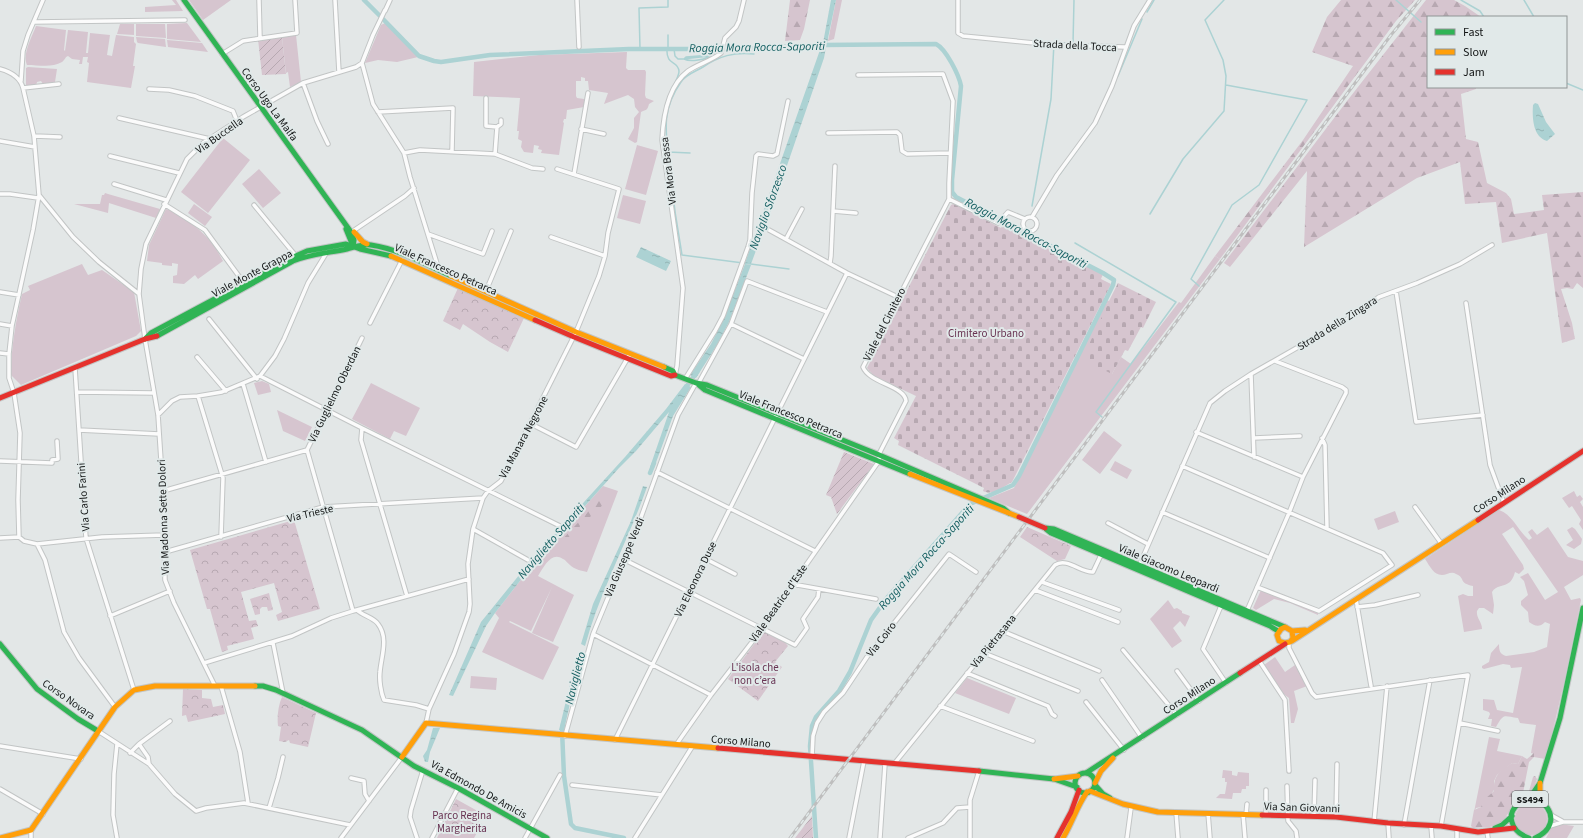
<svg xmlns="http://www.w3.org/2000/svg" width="1583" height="838" font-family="'Source Sans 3',sans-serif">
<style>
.grass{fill:#d6c5cf}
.forest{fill:url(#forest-firs)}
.cemetery{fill:url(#cemetery-stones)}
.park{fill:url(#park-crowns)}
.garden{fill:url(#garden-furrows)}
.water{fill:url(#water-ripples)}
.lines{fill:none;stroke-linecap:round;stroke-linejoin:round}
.stream{stroke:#acd2d3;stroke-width:1.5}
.canal{stroke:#acd2d3;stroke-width:4.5}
.street-casing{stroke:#c2c5c5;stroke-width:5.5}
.fast-casing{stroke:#c2c5c5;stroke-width:7}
.slow-casing{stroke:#c2c5c5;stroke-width:7}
.jam-casing{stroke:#c2c5c5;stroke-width:7}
.street{stroke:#fbfbfb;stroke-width:3.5}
.fast{stroke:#30b455;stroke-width:5}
.slow{stroke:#ff9f0a;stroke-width:5}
.jam{stroke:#e5322d;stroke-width:5}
.rail-casing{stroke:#bebebe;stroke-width:3}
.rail{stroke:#e1e9e9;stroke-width:1.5;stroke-dasharray:4.5;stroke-linecap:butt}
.jam-bridge-casing{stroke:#c2c5c5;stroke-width:7;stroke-linecap:butt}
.jam-bridge{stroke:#e5322d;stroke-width:5}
.labels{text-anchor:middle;stroke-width:4;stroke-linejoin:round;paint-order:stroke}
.shield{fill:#e1e9e9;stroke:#515555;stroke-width:1}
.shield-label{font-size:10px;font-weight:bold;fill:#131616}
.street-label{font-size:11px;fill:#131616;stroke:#e1e9e9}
.park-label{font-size:11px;fill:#683352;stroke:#e1e9e9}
.water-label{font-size:12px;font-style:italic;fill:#135e60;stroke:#e1e9e9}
</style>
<defs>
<pattern id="forest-firs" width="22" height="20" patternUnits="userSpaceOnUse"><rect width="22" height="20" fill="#d6c5cf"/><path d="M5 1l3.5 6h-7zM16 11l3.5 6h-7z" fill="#b7a8b1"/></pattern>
<pattern id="cemetery-stones" width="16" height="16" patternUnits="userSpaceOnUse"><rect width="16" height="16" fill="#d6c5cf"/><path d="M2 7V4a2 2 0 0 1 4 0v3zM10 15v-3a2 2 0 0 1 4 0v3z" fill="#b7a8b1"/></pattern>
<pattern id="park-crowns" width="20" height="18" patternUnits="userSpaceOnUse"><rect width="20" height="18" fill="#d6c5cf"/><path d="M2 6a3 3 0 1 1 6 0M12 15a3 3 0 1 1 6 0" fill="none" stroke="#b7a8b1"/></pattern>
<pattern id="garden-furrows" width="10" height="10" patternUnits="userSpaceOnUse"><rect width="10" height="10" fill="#d6c5cf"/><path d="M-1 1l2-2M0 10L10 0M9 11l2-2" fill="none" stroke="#b7a8b1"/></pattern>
<pattern id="water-ripples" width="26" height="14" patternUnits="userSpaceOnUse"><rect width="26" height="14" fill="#acd2d3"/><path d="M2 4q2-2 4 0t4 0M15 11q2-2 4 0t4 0" fill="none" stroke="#93b4b4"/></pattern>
</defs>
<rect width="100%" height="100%" fill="#e3e7e7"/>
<path class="grass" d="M172,0H176L183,11L145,12V7L176,5Z
M189,0H231L203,20Z
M836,0H842L834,39L828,41Z
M187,23L201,42L167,39V24Z
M385,23L418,57L397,62L378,60L365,63L381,25Z
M120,24H134V35L117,34Z
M136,24H165L166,38L136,36Z
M36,26L66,30L64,50L65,51L68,30L88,32L86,53H88L90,33L110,35L107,55L112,56L116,35L134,37V42L136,44L133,66H135L131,88L87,82L89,63L87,62L88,57H83L82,64H79L80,60L72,59L68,56C65,57 65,60 62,62C52,68 39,65 27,65C22,54 32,37 36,26Z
M296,35L301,82L290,87L288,72L286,73L282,37Z
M136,37L165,39L166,47L138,43L137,42Z
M167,40L202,43L208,52L168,47Z
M627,52L626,68L628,70H645L646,72L645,95L646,98L654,101L649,104C647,111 647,109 641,112L637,142L635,143L628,139L634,128V118L639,112L635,107L634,99L628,95L604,104L608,93L589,90L588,81H585V78L581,77V81H576V96L577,98L584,99V107L567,110L566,119H564L563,122L564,123L559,155L541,153L542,150L538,149L539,146L534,145L533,153L524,152L521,147L522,141L518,139L519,131H517L520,98L473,96L474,62L539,55Z
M28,67L57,69L55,82L43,84L41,81L37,82L36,86L26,87V68Z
M223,138L250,160L208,213L181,192Z
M637,145L658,151L646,195L625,189Z
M259,169L281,193L263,208L242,184Z
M105,193L108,194L160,209L156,218L109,203L108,213L74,204H100L102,195H104Z
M623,195L646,201L640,224L617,218Z
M194,204L212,217L205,226L188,213Z
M166,209C171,210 175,213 180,216C200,228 212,240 223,261L198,279L195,275L184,284L173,283V276L177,275L178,264L172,263V266L162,265V263L147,261L149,245Z
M1215,256L1220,259L1027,514L991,499L989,498L1014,488L1106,303L1108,304L1112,374L1121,357L1131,364L1179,302L1181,303Z
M82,264L88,275L102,270L134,292L141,331L136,336L21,385L11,375C11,347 16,321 22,294L30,290L28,286Z
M262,381L269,384L271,392L258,395L254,383Z
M371,383L420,408L406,436L394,431L390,439L352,419Z
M277,410L312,427L305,441L283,431Z
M1104,431L1122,445L1100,474L1082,460Z
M1115,461L1132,470L1127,479L1110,470Z
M603,486L618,491L587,572C582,571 574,569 570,565C567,563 566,560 563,559C551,551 544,567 538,576L574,595L553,642L532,633L552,587L531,631L510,621L509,622L559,647L543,680L482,652L499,618L495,613L534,563Z
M1574,491L1577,497L1580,495L1583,499L1580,502L1583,507V530L1579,524L1581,520L1572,506L1569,508L1562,498Z
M1499,510C1513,515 1518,531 1529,540L1532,538L1528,532L1532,529L1537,535L1548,527L1568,557L1583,561V575L1564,587L1571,600L1580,598L1581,600C1570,653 1560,707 1545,759L1534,757V754L1531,753L1536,725L1520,723L1518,718C1503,716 1504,713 1496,727L1491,726L1492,719H1488L1490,714L1489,712L1483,710V699L1494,700L1497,710L1513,713L1522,667L1511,668L1510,665L1503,664L1484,669L1482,668V666L1489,662L1491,653L1499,644C1499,651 1500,654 1506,656L1534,652L1547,647L1550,624L1545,622C1539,628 1535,626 1529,622L1528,612L1521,605V601L1528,595L1524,581L1520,577L1528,573L1545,600L1558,592L1513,527L1502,534L1523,565L1524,569L1519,574L1515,572C1514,575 1513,579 1510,582C1504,587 1496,585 1492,592L1494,605L1493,614L1484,608H1479L1477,611C1476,618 1482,622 1482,629L1464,632L1458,596L1463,594L1468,596H1473V586C1458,583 1466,578 1456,574C1453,572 1450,573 1447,574C1435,578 1431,568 1425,559Z
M1395,511L1399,522L1378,530L1374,519Z
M1572,527L1575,529L1582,539L1581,544L1574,549L1566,545L1573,540L1567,530Z
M1261,590L1318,612V615L1290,603L1274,599L1256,610L1253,608Z
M1168,600L1174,609L1177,608L1182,611V613L1190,616L1185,627L1180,621L1173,628L1182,641L1172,648L1150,619Z
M1275,657L1285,672L1295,665L1307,686L1294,691L1298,709L1294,723H1291L1289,698L1282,693L1264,665Z
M471,676L497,678L496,690L470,688Z
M967,678L1016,698L1009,714L955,693Z
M1489,737L1500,739L1497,751L1522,756L1518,764L1512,763L1497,775L1494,781V790L1481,807L1476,808L1474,812Z
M1223,770L1232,771V775L1237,776L1238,772L1249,773V786H1246V789H1242L1241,793H1233L1232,799L1216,798L1220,794H1225L1227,782H1225V778H1222Z
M1515 819a16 16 0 1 1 32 0a16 16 0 1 1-32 0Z
M1559,824L1574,826L1567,838H1546L1552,827Z"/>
<path class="forest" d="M790,0H810L804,29L800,40L785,41Z
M1341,0H1415L1396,21L1220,259L1215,256L1303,140L1353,66L1312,52L1327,17Z
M1426,0H1454L1465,6L1481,17H1428V87H1476V89L1461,94L1466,139L1478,142L1487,183L1506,193L1511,199L1514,214L1544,210L1542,195L1583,192V288L1577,283L1573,289L1567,288L1561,289L1572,323L1575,339L1562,343L1547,233L1502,243L1496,202L1465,204L1460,162L1417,178L1304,247L1307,171L1230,267L1224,263L1347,101Z
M601,498L608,500L574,532L575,535L572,541L567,542L561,547L559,543Z
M1534,753V757L1529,762L1523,793L1525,794L1529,791L1533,777L1535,776L1537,779L1533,790L1511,809L1503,821L1490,827L1473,828L1471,826L1474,810L1481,807L1485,799L1494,791C1493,775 1500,771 1512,763L1518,764L1522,756L1527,759Z"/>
<path class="cemetery" d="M953,204L957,205L1001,228L1003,225L1103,274L1101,279L1111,284L1104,298L1109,301L1118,283L1156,302L1143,328L1141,327L1128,351L1125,350L1112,374L1090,363L1084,355L1108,304L1102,302L1012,482C1003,487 993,496 983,491L984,488L898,445L899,441L894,438L916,396L874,376L867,368L951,205Z"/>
<path class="park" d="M458,288L524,318L508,352L490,342L463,324L460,330L443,321Z
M294,520L320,609L278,621L276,615L282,612L274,583L241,592L249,621L256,620L258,626L251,628L254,639L227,646L228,650L222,652L210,609H207L190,550Z
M1027,527L1071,546L1065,559L1057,561L1020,537Z
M269,593L273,610L268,611L267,607H262L260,609V614L255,615L250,599Z
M764,631L783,640L788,646L775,662L782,667L758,701L728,679Z
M183,689L202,690V698L211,699L213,707L223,705L225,714L188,722L186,715L182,716Z
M282,697L316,713L308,747L290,743L289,740L285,742L279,741L281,727L278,726C277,717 278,706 282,697Z
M456,799L483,814L478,821L482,824L474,838H437Z"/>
<path class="garden" d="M282,37L286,74L262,75L258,39Z
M844,452L874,464L837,514L831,497L826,495Z
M812,816L813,838H795Z"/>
<path class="water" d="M831,0H836L827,43H823Z
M821,47H826L824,58L781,183L751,264L745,263Z
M1535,103L1538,104L1546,122L1555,134L1547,141C1533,137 1532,118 1533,105Z
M641,247L671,261L666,271L636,257Z
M745,264L751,265L729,322L717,345L696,378L690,375L711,344L724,318Z
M685,384L691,387L673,416L654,468L650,467L669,412L636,451L619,468L534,563L495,613L486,626L453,696L449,695L481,622L533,558L625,457L666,409Z
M643,486L647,487C628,541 600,591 585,646L581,644L593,604L631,521Z
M570,684L574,686L564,730H559Z
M433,728H440L430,752L428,762H425L423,756L427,750Z"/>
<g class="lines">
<path class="stream" d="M1396,0L1421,22
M1461,0L1480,11L1484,17
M1524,0L1534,17
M1147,12L1154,0
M640,49L639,8L668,7V0
M667,49C666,66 678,60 679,71C679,77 674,82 674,87
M668,49V35
M674,49L675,56L678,59H682L710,56L719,51L720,48
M754,54C733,52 720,56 703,67C695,72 686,74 681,82C659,113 667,137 670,171C673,199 677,227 682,255L789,269
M684,59L686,57L711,55
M684,59C690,62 703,60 709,57
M1118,76L1142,19
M1566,83L1583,90
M668,152L690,153
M1060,174L1093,128
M1032,206L1051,99L1054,43H1073L1074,0
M1150,214L1183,159L1224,111L1226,76L1223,60L1205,20L1224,0
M1075,243L1176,302L1096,412L1102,417
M1199,286L1191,279L1232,205L1259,185L1307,100L1226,85"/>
<path class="canal" d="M364,0L380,16
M383,19L419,56L434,61L441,62L490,55L629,49H736L822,45L936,44C946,49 959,75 961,86L952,180V192L956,197L1103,273L1114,280L1113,285L1019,476L1013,485L970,504L886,599L871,620L850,672L839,691L816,717L812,726L810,746L816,838
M684,390L697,372
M650,473L654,463
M563,724L562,730L564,776L571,824L575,828L624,838"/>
<defs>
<path id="street" d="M259,0L260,37
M335,0L339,72
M577,0L579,47
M958,0V33L963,36L1055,45L1125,47
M385,11L390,0
M34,22L185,20
M222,54L243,41L297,33L295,0
M362,63L373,104L404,153L410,177L439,270
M0,69C11,72 20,77 23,88L34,136L39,195L33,230L12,326L9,354V378L14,393L20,433L18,500L19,537
M858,75L943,74L953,101L949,183V199
M21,81L23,51L28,35L43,0
M303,83L317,121L328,144
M23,88L59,84
M149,89L169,90L195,96L233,111L237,121
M486,98V126L497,127L495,154
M378,112L453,108L452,151
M119,118L210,139
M497,127L501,124V120
M581,129L604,134
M828,133L897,132L900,135L902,151L907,154L950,153
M34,136L60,137
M0,141L35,147
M404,153L420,150L495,154L532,168L543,169
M110,156L179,173
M574,174L588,93
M114,184L166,200
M0,194H10L38,198
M39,195L73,237L99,262L139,294
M949,199L998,223L1008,212L1025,219
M164,204L205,230L244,283
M254,205L296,256
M833,211L856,213
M1032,217L1057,175L1095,123L1112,86L1134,26L1150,0
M1023 224a7 7 0 1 1 14 0a7 7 0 1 1-14 0Z
M769,230L847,273L898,297
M353,231L405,196L414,188
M428,234L483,254L492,231
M551,237L605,256
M786,239L802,209
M830,263L831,256L835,166
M486,291L511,231
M1396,291L1416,422L1483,415
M0,292L19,295
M1466,303L1490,465L1504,503
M209,319L257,379
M370,323L402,260
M0,324L12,326
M731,324L804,359
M0,353L9,354
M197,357L226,391
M75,368L86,538L134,690
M1251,374L1254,457
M675,375L677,366L683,288L662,140C663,118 668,86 688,71C698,64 711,61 721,53L725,38L736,27L739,21L744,0
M260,376L362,428L560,526
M685,379L715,331L723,316L748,247L750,240L752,193L756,156L758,154L773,156L777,154L788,101
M243,384L266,462
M698,384L731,324L747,281L827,312
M77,392L154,393
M198,396L223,478L221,537
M158,415L172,401L180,397L198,396L222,392L260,376L275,356L284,339L308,283L327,252
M531,424L576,447L630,354
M362,428L361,440L407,596
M79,430L159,434
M1196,432L1303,477
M1254,438L1300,436
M1322,438L1325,445L1327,528
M0,461L52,463V460L58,459L57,441
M1182,466L1383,553L1392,565L1319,611L1257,587
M657,472L815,551
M163,491L307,450
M1415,507L1441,543
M1162,512L1270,558
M1108,523L1148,544
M473,529L528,560
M0,538L19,537L24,541L37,544L102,537L164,535
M37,544L45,560L64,632L79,658L115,707
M165,552L323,507L483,498
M704,558L735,574
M623,559L795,645L807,628L803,619L818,597L819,589
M1139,566L1210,403L1225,391L1251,374L1356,314L1379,297L1417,283L1460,264L1492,245
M1042,582L1119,610
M792,584L876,599
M1035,590L1118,622
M1356,599L1371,686
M1221,606L1203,649L1226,683
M1357,607L1375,605L1418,595
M357,610C363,616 373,617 378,624C389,638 381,657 380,672C379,680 381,693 384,700L416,705L429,709
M353,611L307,450L362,338
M1246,613L1289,513L1303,477L1346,393V390L1342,387L1275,361
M110,616L170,591
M1002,631L1099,671
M593,634L711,695
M273,643L283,693
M1289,643V648L1312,693L1316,697L1468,675L1441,826
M1123,650L1177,715
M984,653L1078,691
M1260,662L1285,700L1289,771
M204,663L292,636L331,618L353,611L469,579
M1177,671L1199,701
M967,673L1048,706L1052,714L1055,716
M1102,680L1142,738
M215,686L174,603L165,580L163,491L158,415L145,339L139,294L141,269L146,244L187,159L203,143L243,117L303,83L356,67L362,63L373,35L385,10
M221,686L240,752L248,803
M1086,702L1124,750
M940,706L1033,741
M426,723L429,709L454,654L469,612L470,604L468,564L473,529L483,498L488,491L501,481L576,332L599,276L605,256L608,233L619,189L557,169
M1460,723L1498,731
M98,731L149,764L175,794L196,811L206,808L244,803L350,825
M565,736L593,634L640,520L678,415L696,383
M615,740L847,273
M117,744L114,774L113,815L117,838
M139,744L148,757L149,764
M678,745V742L711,695L752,642L879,461L880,452L906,401C905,386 869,383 863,367L949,199
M0,746L81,759
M130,753L139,744L170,721
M812,757L813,736L817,723L824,712L843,693L867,657L949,554L976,572
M894,764L1055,565C1067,557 1081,573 1093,572L1101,555
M351,778L364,781L365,794L369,801
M572,785L662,795
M1287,786L1288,821L1296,831L1297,838
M0,789L43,814
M269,808L278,778L283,757
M1176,812L1178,838
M1208,813L1210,838
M1243,814L1245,838
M1246,815L1247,804
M1266,815V790
M1551,815L1562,821
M1314,816L1315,780
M1336,817L1337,764
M1374,822L1387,686
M1388,823L1389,838
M1404,825L1430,680
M1431,826L1432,838
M1550,826L1563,822H1583
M1457,828V838
M1487,831L1488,838
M31,838V830
M341,838L402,757
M417,838L410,817L411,810L423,770
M432,838L458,788
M525,838L560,775
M635,838L692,747
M849,838L864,761
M880,838L885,764
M908,838L943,823L957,808L970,807
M970,838V800L979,771
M1127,838L1131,808"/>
<path id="fast" d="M184,0L351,232L354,240L353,246
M346,229L353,246
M157,336L293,261C311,254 328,253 347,249C355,247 362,244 371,245C399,249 425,264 451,276
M145,339L151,333L291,258L307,251L346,244L360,249L391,256
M664,367L673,371L675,375L696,383L707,385L877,454L1003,508L1009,513
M699,385L705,390L910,474
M1045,528L1054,529L1285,627
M1046,529L1051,533L1270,626L1278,631
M0,644L37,689L78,719L98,731
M255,686H263L276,690L362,730L414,766L458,788L547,838
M979,771L1054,779L1077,787
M1086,773L1240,673
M1075 783a10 10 0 1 1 20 0a10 10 0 1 1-20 0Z
M1095,785L1103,794L1110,798
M1529,799L1540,783L1560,718L1583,608
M1495,828L1502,825L1512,816
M1529,838C1521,835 1514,831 1512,822C1510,816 1512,810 1517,805C1539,784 1570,823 1535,838"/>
<path id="slow" d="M354,232L363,242L367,244
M391,256L535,320
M451,276L576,332L664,367
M910,474L1019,517
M1292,631L1293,638L1290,642L1285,643L1279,641L1277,635L1281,629L1285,627L1292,631L1305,630
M1292,641L1478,520
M402,757L426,723L718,748
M1054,779L1078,776
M1095,783L1101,771L1113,758
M1540,783V793L1543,803
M1090,791L1123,804L1158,812L1262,815
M0,838L31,830L115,707L134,690L155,686H255
M1063,838C1072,823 1077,806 1087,792"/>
<path id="jam" d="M535,320L574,337L671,376L675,375
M0,398L145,339L157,336
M1478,520L1583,451
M1240,673L1285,644
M718,748L979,771
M1262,815L1336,817L1388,823L1441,826L1478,832L1514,828
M1057,838L1071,812L1079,790"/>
</defs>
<use href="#street" class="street-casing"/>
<use href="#fast" class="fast-casing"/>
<use href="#slow" class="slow-casing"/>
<use href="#jam" class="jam-casing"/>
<use href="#street" class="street"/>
<use href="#fast" class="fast"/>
<use href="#slow" class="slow"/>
<use href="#jam" class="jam"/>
<defs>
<path id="rail" d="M790,838L1391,35L1420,0"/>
</defs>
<use href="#rail" class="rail-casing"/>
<use href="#rail" class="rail"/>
<defs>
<path id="jam-bridge" d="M1019,517L1045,528"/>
</defs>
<use href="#jam-bridge" class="jam-bridge-casing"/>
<use href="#jam-bridge" class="jam-bridge"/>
</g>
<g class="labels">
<rect class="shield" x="1512" y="791" width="36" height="16" rx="3"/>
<g class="shield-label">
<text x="1530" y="803">SS494</text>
</g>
<g class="street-label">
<text transform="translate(1075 45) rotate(3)" y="4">Strada della Tocca</text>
<text transform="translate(270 104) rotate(54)" y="4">Corso Ugo La Malfa</text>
<text transform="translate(219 135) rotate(-35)" y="4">Via Buccella</text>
<text transform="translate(668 171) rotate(-97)" y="4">Via Mora Bassa</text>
<text transform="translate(446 269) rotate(24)" y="4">Viale Francesco Petrarca</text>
<text transform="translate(252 273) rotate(-28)" y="4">Viale Monte Grappa</text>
<text transform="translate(1337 323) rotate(-32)" y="4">Strada della Zingara</text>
<text transform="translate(884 324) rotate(-63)" y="4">Viale del Cimitero</text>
<text transform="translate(334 394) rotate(-64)" y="4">Via Guglielmo Oberdan</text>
<text transform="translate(791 414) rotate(22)" y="4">Viale Francesco Petrarca</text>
<text transform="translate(523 437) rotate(-62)" y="4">Via Manara Negrone</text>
<text transform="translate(1499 494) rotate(-33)" y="4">Corso Milano</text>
<text transform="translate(83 497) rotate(-94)" y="4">Via Carlo Farini</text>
<text transform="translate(310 513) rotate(-13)" y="4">Via Trieste</text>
<text transform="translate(163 517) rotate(-92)" y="4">Via Madonna Sette Dolori</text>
<text transform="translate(624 557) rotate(-67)" y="4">Via Giuseppe Verdi</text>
<text transform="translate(1169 568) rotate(23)" y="4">Viale Giacomo Leopardi</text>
<text transform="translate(695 579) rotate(-64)" y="4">Via Eleonora Duse</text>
<text transform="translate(778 603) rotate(-55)" y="4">Viale Beatrice d'Este</text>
<text transform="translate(881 639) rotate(-52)" y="4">Via Coiro</text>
<text transform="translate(993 641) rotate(-51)" y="4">Via Pietrasana</text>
<text transform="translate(1189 695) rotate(-33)" y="4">Corso Milano</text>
<text transform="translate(69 699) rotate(35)" y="4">Corso Novara</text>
<text transform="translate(741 741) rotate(5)" y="4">Corso Milano</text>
<text transform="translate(479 789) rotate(29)" y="4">Via Edmondo De Amicis</text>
<text transform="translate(1302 807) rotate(2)" y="4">Via San Giovanni</text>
</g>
<g class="park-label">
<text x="986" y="337">Cimitero Urbano</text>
<text x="755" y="671">L'isola che<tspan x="755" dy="13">non c’era</tspan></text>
<text x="462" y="819">Parco Regina<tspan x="462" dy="13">Margherita</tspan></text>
</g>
<g class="water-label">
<text transform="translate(757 47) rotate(-1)" y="4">Roggia Mora Rocca-Saporiti</text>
<text transform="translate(768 207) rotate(-70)" y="4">Naviglio Sforzesco</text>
<text transform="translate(1026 233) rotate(28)" y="4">Roggia Mora Rocca-Saporiti</text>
<text transform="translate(551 541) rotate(-49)" y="4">Naviglietto Saporiti</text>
<text transform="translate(926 557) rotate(-48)" y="4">Roggia Mora Rocca-Saporiti</text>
<text transform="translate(575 678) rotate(-76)" y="4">Naviglietto</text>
</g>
</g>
<rect x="1427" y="16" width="140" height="72" fill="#e1e9e9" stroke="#8f9595"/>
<rect x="1435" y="29" width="20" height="6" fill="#30b455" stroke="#8f9595"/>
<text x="1463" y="36" font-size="12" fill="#131616">Fast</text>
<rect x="1435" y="49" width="20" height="6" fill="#ff9f0a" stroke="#8f9595"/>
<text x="1463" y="56" font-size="12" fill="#131616">Slow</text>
<rect x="1435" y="69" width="20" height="6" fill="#e5322d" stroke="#8f9595"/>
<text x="1463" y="76" font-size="12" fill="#131616">Jam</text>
</svg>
